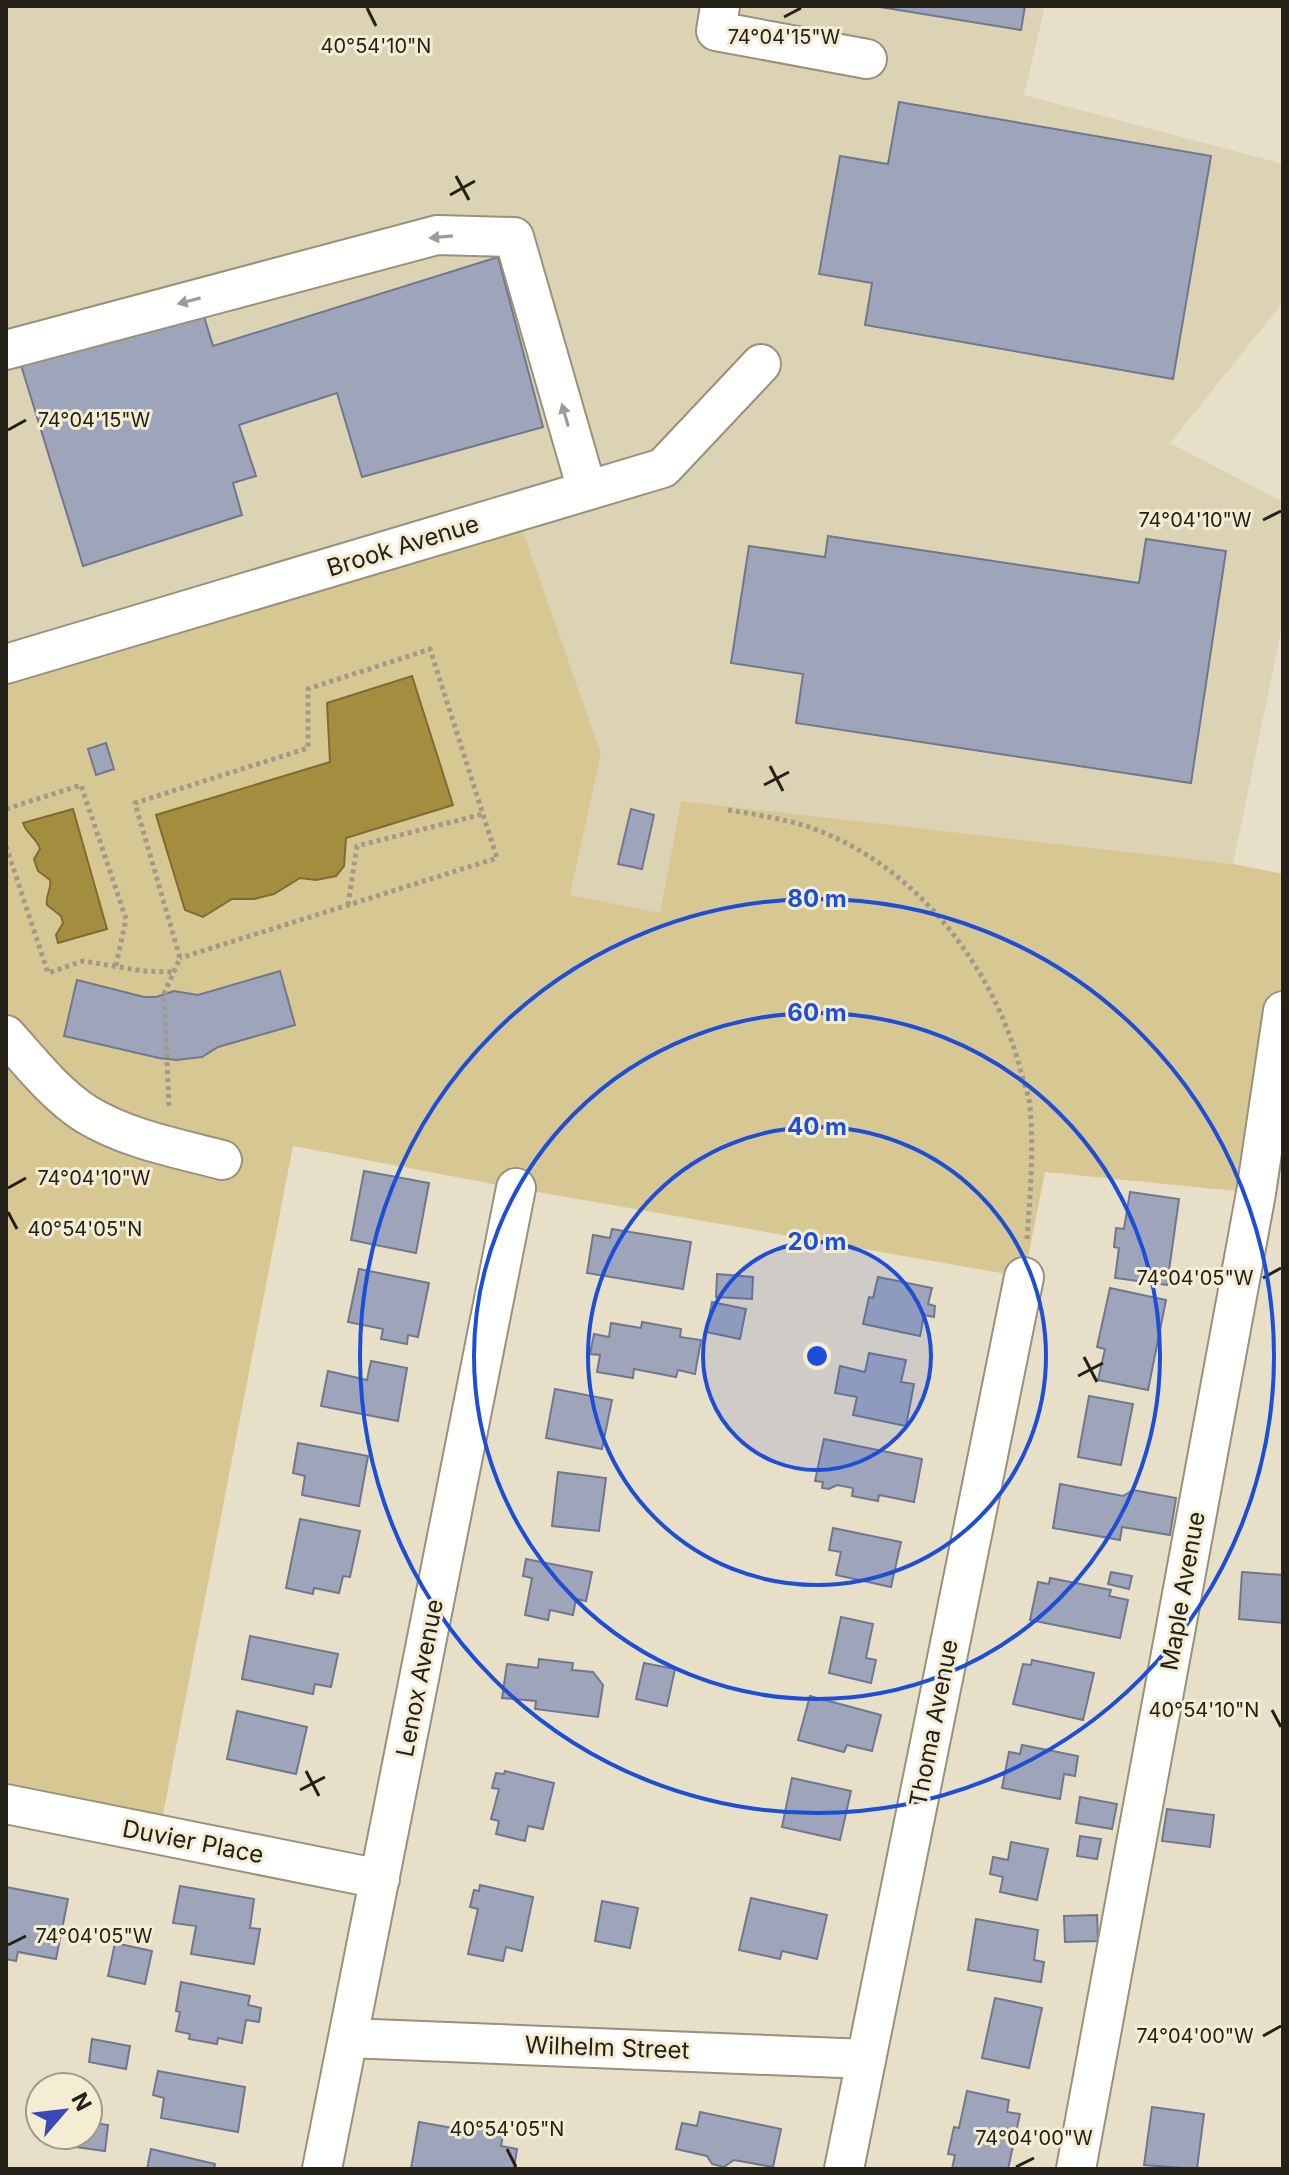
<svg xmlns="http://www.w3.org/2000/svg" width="1289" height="2175" font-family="Inter,sans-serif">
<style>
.built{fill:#dcd3b4}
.green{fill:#d7c792}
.water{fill:#a38d3f;stroke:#7d6d33;stroke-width:2}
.building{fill:#9ea5bb;stroke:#71778c;stroke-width:2}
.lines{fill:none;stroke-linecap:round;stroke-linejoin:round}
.minor-casing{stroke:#98927b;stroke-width:42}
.path{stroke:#a09a88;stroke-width:5;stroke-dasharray:4 4;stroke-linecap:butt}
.minor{stroke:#fff;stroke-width:38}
.oneway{fill:#9c9b97}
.ticks{fill:none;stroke:#232118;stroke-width:3}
.ring{fill:none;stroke:#1d4ed8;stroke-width:4}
.labels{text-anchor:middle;stroke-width:6;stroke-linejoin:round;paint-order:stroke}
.street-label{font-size:24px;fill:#232118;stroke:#f4edd4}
.ticks-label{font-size:20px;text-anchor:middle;fill:#232118;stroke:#f4edd4;stroke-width:6;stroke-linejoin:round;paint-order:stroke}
.centre{fill:#1d4ed8;stroke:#f4edd4;stroke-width:4}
.ring-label{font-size:24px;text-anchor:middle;font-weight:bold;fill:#1d4ed8;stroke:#f4edd4;stroke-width:6;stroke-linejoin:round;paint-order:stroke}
</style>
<rect width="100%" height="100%" fill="#e7dfc7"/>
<path class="built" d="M6,6H1045L1024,95L1283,164V302L1170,443L1283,502V621L1233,864L681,801L660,913L570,895L601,754L6,664Z"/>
<path class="green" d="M516,512L601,754L570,895L660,913L681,801L1233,864L1283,874V1011L1256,1193L1045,1172L1024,1277L509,1187L293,1146L159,1835L6,1804V664Z"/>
<path class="water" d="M412,676L453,805L346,838L344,866L336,876L316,880L300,878L274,894L254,899H232L203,917L185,910L156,815L330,762L327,703Z
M73,809L107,929L58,943L56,935L63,923L61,916L47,905C45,895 52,890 50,880L38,871L34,859L40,849C37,838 27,835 23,823Z"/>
<path class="building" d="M874,6H1025L1021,30Z
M899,102L1211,156L1173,379L865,325L872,283L819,274L840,156L888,164Z
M498,257L543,427L362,477L337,393L239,425L256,476L233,483L242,515L83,566L20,362L202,310L213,346Z
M828,536L1139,583L1146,539L1226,551L1191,783L796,723L803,674L731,663L749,546L825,557Z
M106,743L114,769L96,775L88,749Z
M631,809L654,815L642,869L618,864Z
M280,971L295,1025L218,1047L202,1057L176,1060L159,1058L64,1036L77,980L144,997H156L174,991L198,995Z
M364,1171L429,1183L416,1253L351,1240Z
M1130,1192L1179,1199L1167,1285L1115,1278L1119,1248L1114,1247L1116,1228L1124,1229Z
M612,1229L691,1242L683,1289L587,1273L593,1235L610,1238Z
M359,1269L429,1283L418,1337L408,1335L407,1344L381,1339L383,1329L348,1322Z
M717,1274L753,1277L752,1299L716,1297Z
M878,1277L932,1288L928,1304L935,1306L934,1317L924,1315L920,1336L863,1324L869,1297L873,1298Z
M1110,1288L1166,1300L1148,1390L1098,1380L1105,1349L1097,1347Z
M712,1302L746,1309L740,1339L706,1332Z
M642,1322L681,1329L680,1337L701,1340L695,1374L678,1370L676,1377L634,1369L633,1378L597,1372L600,1355L590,1354L594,1334L609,1337L611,1323L641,1328Z
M869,1353L906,1360L901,1382L914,1384L906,1426L853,1415L857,1397L835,1393L840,1366L865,1372Z
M371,1361L407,1368L398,1421L321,1406L328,1371L367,1380Z
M555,1389L612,1400L602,1449L546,1438Z
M1089,1396L1133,1404L1121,1465L1078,1457Z
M824,1439L922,1459L914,1502L879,1495L878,1501L852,1496L853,1488L837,1485L829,1489L822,1488L823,1482L815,1481Z
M298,1443L368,1456L359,1506L302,1495L305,1476L293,1473Z
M558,1472L606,1478L599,1531L552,1526Z
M1060,1484L1123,1496L1133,1490L1176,1498L1170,1535L1122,1527L1120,1540L1053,1528Z
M300,1519L360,1531L350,1577L343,1576L339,1593L314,1588L313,1594L286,1588Z
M833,1528L901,1542L891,1587L836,1575L841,1552L829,1550Z
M526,1559L592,1572L586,1601L576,1599L573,1615L550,1610L548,1620L525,1615L532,1578L523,1576Z
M1111,1572L1132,1576L1129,1589L1108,1584Z
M1242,1572L1283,1575V1623L1239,1619Z
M1050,1578L1111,1590L1109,1596L1128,1600L1120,1638L1030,1620L1038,1582L1049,1584Z
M841,1617L873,1624L866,1658L876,1660L871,1683L829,1673Z
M250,1636L338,1654L331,1687L315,1684L313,1694L242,1679Z
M539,1659L573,1663L572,1670L593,1672L603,1685L598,1717L535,1709L536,1701L502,1698L507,1664L538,1668Z
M1032,1660L1094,1673L1083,1720L1013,1704L1023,1664L1031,1665Z
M644,1663L675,1669L667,1706L636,1699Z
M810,1696L881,1715L872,1751L847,1745L844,1752L798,1740Z
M237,1711L307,1727L296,1774L227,1759Z
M1022,1745L1078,1756L1075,1776L1064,1774L1060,1799L1002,1788L1009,1752L1020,1754Z
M505,1771L554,1783L543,1829L528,1826L525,1841L496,1834L499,1821L491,1819L499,1789L492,1788L496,1773L504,1774Z
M792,1778L851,1791L840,1840L782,1827Z
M1080,1797L1117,1804L1112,1829L1076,1823Z
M1167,1809L1214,1815L1210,1847L1162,1841Z
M1080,1836L1101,1839L1097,1859L1077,1856Z
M1011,1842L1048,1849L1037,1900L1000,1892L1003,1877L990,1874L993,1857L1008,1860Z
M480,1885L533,1897L522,1951L506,1947L503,1961L468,1954L478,1909L470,1907L474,1890L479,1891Z
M180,1886L254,1899L250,1928L260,1929L254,1964L191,1954L196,1926L173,1923Z
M6,1887L68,1899L56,1959L18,1952L16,1961L6,1959Z
M751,1898L827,1915L817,1959L782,1951L780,1959L739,1950Z
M602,1901L638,1908L630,1948L595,1941Z
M1097,1915L1098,1941L1065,1942L1064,1916Z
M976,1919L1038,1930L1034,1960L1044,1962L1041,1982L968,1970Z
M115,1943L152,1951L145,1984L108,1976Z
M181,1982L250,1996L248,2005L261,2008L259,2022L246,2020L242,2043L218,2038L217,2044L189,2039L190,2034L176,2031L180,2012L176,2011Z
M995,1998L1042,2008L1029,2068L982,2058Z
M92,2039L130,2046L126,2069L89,2062Z
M158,2071L245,2087L238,2132L161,2118L164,2098L153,2095Z
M967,2091L1009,2100L1007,2112L1020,2114L1008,2169H952L955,2155L948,2154L954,2127L959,2128Z
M1152,2107L1204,2114L1197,2169L1144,2165Z
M700,2112L781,2129L773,2167L734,2160L724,2167L712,2164L707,2156L676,2149L682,2123L697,2126Z
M88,2122L108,2125L105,2151L61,2145L62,2135H88Z
M419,2122L475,2132L476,2124L504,2129L501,2146L517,2149L514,2169H411Z
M151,2149L215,2164L214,2169H147Z"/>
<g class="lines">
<defs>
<path id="minor" d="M720,6L716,31L867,59
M6,350L437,235L514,237L587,490
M6,664L663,468L761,364
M6,1035C30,1062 55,1094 86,1114C127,1139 176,1148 222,1160
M6,1804L380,1879
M348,2038L866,2059
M322,2169L516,1188
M844,2169L1024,1277
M1076,2169L1256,1193L1283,1011"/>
</defs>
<use href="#minor" class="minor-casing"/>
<path class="path" d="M6,809L81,785L126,919L116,966
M728,810C758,815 788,819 817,830C918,868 995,969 1021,1072C1024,1083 1029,1095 1030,1107C1034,1151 1030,1196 1027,1240
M6,846L48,973L83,961L143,971L174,972
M348,905L357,846L483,814
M169,1106L164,994L180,958L135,803L308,748V689L430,649L497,858L180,958"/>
<use href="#minor" class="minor"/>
</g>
<defs><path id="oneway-solid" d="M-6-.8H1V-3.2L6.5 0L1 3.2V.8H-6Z" transform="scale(2)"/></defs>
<g class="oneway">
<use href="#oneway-solid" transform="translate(441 237) rotate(175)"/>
<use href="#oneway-solid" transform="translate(189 301) rotate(165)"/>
<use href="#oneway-solid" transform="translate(565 415) rotate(-106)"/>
</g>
<path class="ticks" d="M367,8L376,26M784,17L801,8M456,176L469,200M450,195L475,181M8,430L26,420M1263,520L1281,511M770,766L783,791M764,785L789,772M8,1188L26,1178M8,1212L17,1229M1263,1278L1281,1268M1084,1357L1097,1382M1078,1376L1103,1363M1272,1710L1281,1727M306,1771L319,1796M300,1790L325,1777M8,1945L26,1936M1263,2036L1281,2026M507,2149L516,2167M1016,2167L1034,2158"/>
<circle cx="817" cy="1356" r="114" fill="#1d4ed8" fill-opacity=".12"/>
<g class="ring">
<circle cx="817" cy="1356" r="114"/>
<circle cx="817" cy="1356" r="229"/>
<circle cx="817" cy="1356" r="343"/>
<circle cx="817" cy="1356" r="457"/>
</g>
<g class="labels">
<g class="street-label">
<text transform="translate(403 546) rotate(-17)" y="8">Brook Avenue</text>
<text transform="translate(1183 1591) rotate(-80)" y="8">Maple Avenue</text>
<text transform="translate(420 1678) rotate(-79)" y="8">Lenox Avenue</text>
<text transform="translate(934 1723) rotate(-79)" y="8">Thoma Avenue</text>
<text transform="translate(193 1842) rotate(11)" y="8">Duvier Place</text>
<text transform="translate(607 2048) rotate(2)" y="8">Wilhelm Street</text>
</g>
</g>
<g class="ticks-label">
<text x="784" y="44">74°04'15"W</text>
<text x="376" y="53">40°54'10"N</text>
<text x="94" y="427">74°04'15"W</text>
<text x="1195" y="527">74°04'10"W</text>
<text x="94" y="1185">74°04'10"W</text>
<text x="85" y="1236">40°54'05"N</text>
<text x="1195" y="1285">74°04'05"W</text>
<text x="1204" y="1717">40°54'10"N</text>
<text x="94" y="1943">74°04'05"W</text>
<text x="1195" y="2043">74°04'00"W</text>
<text x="507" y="2136">40°54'05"N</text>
<text x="1034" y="2145">74°04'00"W</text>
</g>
<circle cx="817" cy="1356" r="12" class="centre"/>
<g class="ring-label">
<text x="817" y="907">80 m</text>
<text x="817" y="1021">60 m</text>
<text x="817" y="1135">40 m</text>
<text x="817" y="1250">20 m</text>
</g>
<rect width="1289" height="2175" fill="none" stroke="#232118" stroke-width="16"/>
<g transform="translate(64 2111) rotate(62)"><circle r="38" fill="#f4edd4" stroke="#a09b89" stroke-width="2"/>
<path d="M0-6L14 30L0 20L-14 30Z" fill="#3a48bb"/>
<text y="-12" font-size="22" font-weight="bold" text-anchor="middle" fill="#232118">N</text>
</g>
</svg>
